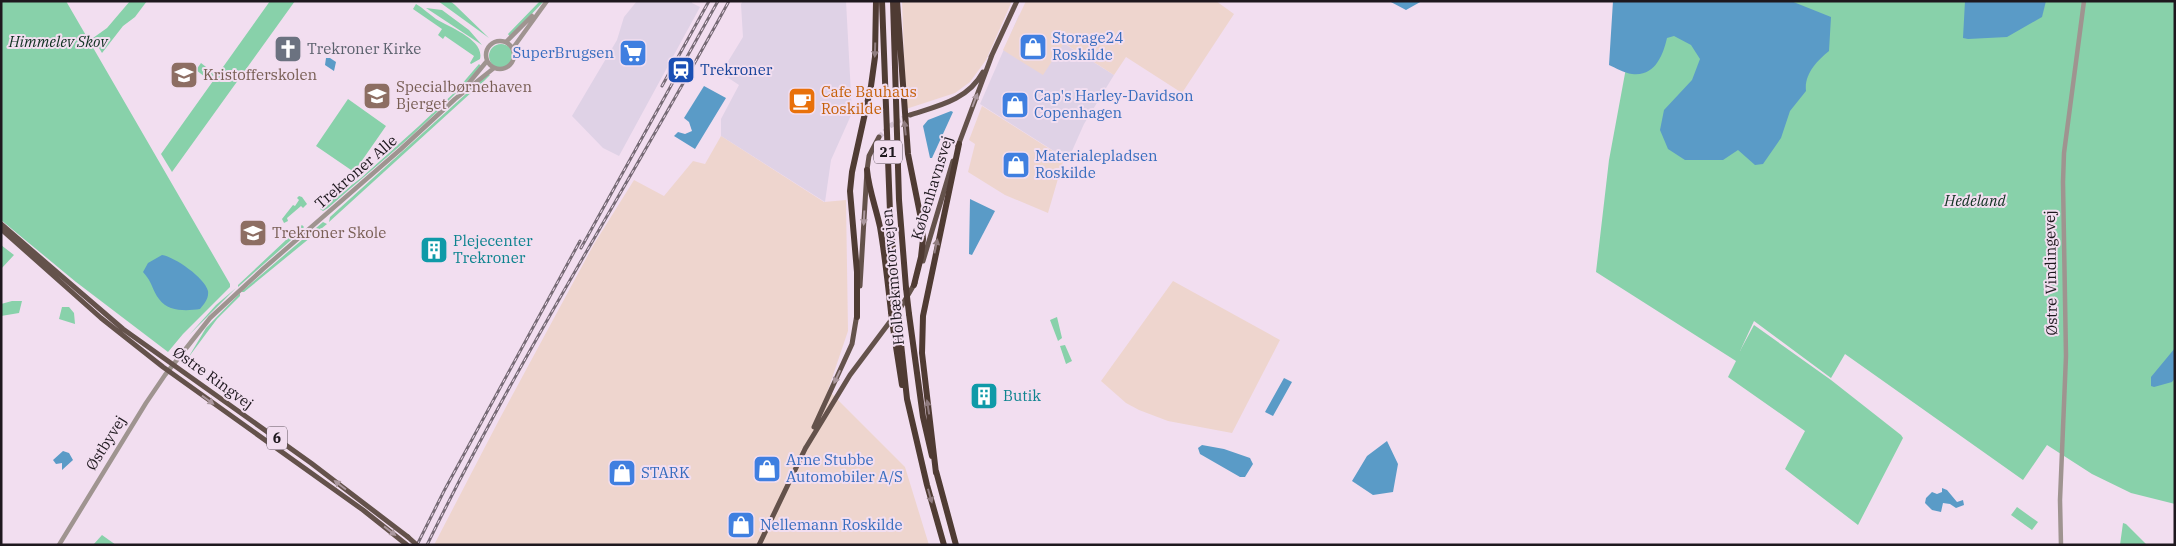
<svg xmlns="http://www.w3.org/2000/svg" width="2176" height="546" font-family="'IBM Plex Serif',serif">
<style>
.commercial{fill:#dfd2e6}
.industrial{fill:#eed5ce}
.green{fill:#88d1aa}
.water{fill:#5a9bc7}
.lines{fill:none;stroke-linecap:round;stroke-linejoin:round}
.major-tunnel{stroke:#d2c0d0;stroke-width:5;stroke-dasharray:5 2.5;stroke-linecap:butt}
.minor{stroke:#9f9490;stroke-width:4.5}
.major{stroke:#64524b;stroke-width:5}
.highway{stroke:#4f3b33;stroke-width:6}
.rail-casing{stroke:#776b76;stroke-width:3}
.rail{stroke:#f2def0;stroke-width:1;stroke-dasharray:4;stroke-linecap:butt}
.major-bridge{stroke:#64524b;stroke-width:5}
.highway-bridge{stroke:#4f3b33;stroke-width:6}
.oneway{fill:#907c7f}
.oneway2{fill:#ab989e}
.labels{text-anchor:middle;stroke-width:4;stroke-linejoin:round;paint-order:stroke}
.shield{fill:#f2def0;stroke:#5e535d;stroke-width:1}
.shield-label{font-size:14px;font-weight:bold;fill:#1e181e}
.shop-label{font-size:15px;fill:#366cbe;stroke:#f2def0;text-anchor:start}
.park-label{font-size:15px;font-style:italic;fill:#103121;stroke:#f2def0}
.worship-label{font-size:15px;fill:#5b616d;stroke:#f2def0;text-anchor:start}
.transit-label{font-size:15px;fill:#164399;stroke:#f2def0;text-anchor:start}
.education-label{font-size:15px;fill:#785e54;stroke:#f2def0;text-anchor:start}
.food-label{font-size:15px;fill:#c56008;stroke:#f2def0;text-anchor:start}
.street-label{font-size:15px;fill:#1e181e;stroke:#f2def0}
.culture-label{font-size:15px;fill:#0d838f;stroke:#f2def0;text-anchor:start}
</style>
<rect width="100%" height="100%" fill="#f2def0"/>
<path class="commercial" d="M637,1H692V3L700,7L619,156L603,148L572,116L617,40L624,17Z
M743,1H846L852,113L831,160L825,202L721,136V119L739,85L721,73L743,37L741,4Z
M1019,15L1114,75L1084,124L1068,160L980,104Z"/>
<path class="industrial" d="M902,1H1012L986,60L970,82L955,93L906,109Z
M1026,1H1216L1234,14L1182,93L1126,57L1114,75L1064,43L1043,75L1003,50Z
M982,106L1064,158L1048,213L1005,195L968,172L975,144L969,140Z
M721,136L824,202L846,200L848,331L828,390L905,467L929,545H434L499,420L594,244L634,180L664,196L693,161L705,164Z
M1173,281L1280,340L1232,433L1168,421L1139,410L1126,403L1101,381Z"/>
<path class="green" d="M1,1H66L230,284V287L183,334L168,352L76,282L1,220Z
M130,1H147L135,17L123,26L102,53L93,38L107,28Z
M270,1H295L172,172L161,154Z
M438,1H450L455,5L489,38Z
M540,1H544L510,37L508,34Z
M1647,1H2175V504L2131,493L2092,474L2047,445L2023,480L1845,354L1831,378L1754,321L1740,351L1754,325L1831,380L1901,435L1903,438L1858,525L1785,469L1805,431L1728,377L1736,361L1596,272L1609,160L1626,68Z
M416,4C423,8 429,14 436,19C449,27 485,40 480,59L471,64L470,63L474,56L445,36L443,39L438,35L442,29L413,9Z
M426,8L442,10L469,30L482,45Z
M489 56a12 12 0 1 1 24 0a12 12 0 1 1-24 0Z
M201,63L215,74L209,80L196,70Z
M479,64L481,66C435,119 381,162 328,208L323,211L320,209L361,178L419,126L455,92Z
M488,74L490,75L484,81L329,222L330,217Z
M348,99L386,126L354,172L316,146Z
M299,196L302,197L307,204L303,208L301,206L287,218L288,221L284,223L282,219L293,205L295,206L299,200L297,198Z
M323,222L327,224L244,292H241Z
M302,225L304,227L299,233L238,287V285Z
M1,245L14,255L1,269Z
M236,288L189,335L216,305Z
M240,293V296L217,319L188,358L206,328Z
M12,301H22L19,313L1,316V304Z
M62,307H69L74,313L75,324L59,319Z
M1057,317L1062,338L1058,341L1050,320Z
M1065,345L1072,361L1066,364L1060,346Z
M2017,507L2038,522L2032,530L2011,515Z
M2123,523L2126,524L2147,545H2120Z
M102,535L116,545H93Z"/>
<path class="water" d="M1389,1H1422L1406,10Z
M1613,1H1791L1831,17L1829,51C1817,61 1804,74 1806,91L1790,111L1781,138L1763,164L1755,165L1738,150L1723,160H1685L1668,149L1660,130L1664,110L1692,80L1700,59L1691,45L1674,36L1667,38C1663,55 1655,77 1632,74C1624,73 1616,68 1609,65Z
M1965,1H2046L2042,17L2007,37L1968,39L1963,38Z
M326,58H330L336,62L334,71L325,65Z
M704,86L726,98L695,149L674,136L678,132L685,134L692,131L689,122L684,118Z
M951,111L953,112L932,158H930L923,126L928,120Z
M970,199L995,211L972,255L969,254Z
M162,255C175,257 205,278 208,291C209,299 204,304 200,309C187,311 168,312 159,299C152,290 153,283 143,272L148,263Z
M2175,348V378L2172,382L2154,387L2151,386V377Z
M1284,378L1292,382L1273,416L1265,412Z
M1387,441L1398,464L1393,492L1373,495L1352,481L1367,456Z
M1202,445L1224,449L1250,458L1253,464L1245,477H1240L1200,454L1198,448Z
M63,451L69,453L73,460L62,470V463L56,464L53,460Z
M1942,488L1947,490L1957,502L1963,500L1964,505L1956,508L1950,504L1943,503L1941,512L1932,510L1925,503L1926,498L1932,492L1937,494L1942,492Z"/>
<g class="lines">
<path class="major-tunnel" d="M879,137L890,126L907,116"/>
<path class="minor" d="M486 55a14 14 0 1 1 28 0a14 14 0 1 1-28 0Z
M506,42L532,16
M513,48L547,1
M463,90L487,61
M59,545L146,403L165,375L210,318L263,269L401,149L455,99L494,68
M2061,545L2060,500L2066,356L2063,182L2064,153L2084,1"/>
<path class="major" d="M991,57L1017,1
M910,115C938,106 968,100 983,72
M958,146L992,55
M1,224L123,329L311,463L408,537
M1,229L101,318L163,367L363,510L407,545
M923,261L953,161
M860,286L867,170L869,156L879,137
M898,312L915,283
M814,427L852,344L857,314
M805,449L850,375L892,319
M759,545L806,447"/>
<path class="highway" d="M882,1L890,212L897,303
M893,1L899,200L906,288
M897,1L908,154L921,219L923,239L921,257L914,285
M867,170C869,190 876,208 880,227C885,256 888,284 891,312
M909,314L923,417L932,456
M857,317V272L850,191L852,172L871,86L875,57L876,1
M899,325L907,399L927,485L944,545
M894,334L902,385
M936,471L956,545
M936,473L922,353L923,316L959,144"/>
<defs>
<path id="rail" d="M662,86L709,1
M581,248L718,1
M417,545L444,491L580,241
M427,545C518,359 630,183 729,1"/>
</defs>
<use href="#rail" class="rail-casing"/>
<use href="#rail" class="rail"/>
<path class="major-bridge" d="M408,537L417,545"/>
<path class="highway-bridge" d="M906,288L909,314
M897,303L899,325
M891,312L894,334"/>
</g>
<defs><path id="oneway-solid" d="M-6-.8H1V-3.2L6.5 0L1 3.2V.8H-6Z" transform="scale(1.25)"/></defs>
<g class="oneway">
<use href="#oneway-solid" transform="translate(875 50) rotate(92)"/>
<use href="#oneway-solid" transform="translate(905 128) rotate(-96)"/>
<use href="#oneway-solid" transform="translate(936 246) rotate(-78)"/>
<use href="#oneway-solid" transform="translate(928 407) rotate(-99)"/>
<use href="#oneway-solid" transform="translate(930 496) rotate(74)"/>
</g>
<g class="oneway2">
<use href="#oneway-solid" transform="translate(975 100) rotate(-69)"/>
<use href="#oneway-solid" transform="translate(864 218) rotate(93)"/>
<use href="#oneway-solid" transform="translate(837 377) rotate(115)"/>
<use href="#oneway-solid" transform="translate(208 400) rotate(36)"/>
<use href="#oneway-solid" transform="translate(340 485) rotate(-143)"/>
<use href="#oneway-solid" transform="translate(390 531) rotate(38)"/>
</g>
<defs>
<symbol id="shop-square" viewBox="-11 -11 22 22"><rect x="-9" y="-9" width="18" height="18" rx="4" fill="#3f7fe0" stroke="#f2def0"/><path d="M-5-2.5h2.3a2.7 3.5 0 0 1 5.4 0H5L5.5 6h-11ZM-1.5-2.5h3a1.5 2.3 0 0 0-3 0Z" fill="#fff"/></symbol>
<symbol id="church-square" viewBox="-11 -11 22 22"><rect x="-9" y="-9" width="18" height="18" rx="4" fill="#6b7280" stroke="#f2def0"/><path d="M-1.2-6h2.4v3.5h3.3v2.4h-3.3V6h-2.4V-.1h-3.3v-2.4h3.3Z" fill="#fff"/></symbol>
<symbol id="supermarket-square" viewBox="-11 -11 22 22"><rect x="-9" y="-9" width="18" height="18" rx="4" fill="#3f7fe0" stroke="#f2def0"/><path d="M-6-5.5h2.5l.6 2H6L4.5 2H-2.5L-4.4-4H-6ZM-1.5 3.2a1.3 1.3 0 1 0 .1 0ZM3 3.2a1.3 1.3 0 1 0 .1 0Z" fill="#fff"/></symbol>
<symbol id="station-square" viewBox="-11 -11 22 22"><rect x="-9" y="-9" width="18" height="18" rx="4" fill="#1a4fb4" stroke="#f2def0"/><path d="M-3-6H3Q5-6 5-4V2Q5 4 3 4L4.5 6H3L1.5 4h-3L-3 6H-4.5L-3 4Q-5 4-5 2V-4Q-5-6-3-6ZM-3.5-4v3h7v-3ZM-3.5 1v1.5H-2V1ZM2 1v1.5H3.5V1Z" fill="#fff"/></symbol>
<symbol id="school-square" viewBox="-11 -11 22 22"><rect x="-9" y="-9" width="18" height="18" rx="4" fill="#8d6e63" stroke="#f2def0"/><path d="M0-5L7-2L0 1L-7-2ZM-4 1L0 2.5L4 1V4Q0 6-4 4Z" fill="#fff"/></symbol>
<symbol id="cafe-square" viewBox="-11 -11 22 22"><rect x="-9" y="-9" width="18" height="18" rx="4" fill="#e8710a" stroke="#f2def0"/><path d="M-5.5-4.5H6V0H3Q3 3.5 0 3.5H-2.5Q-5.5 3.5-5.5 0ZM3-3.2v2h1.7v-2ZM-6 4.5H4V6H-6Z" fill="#fff"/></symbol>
<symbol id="building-square" viewBox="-11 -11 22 22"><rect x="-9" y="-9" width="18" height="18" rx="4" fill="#0f9aa8" stroke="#f2def0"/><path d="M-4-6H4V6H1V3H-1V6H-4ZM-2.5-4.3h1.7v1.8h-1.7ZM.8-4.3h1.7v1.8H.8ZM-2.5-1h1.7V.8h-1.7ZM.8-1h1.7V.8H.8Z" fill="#fff"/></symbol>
</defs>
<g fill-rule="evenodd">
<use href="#shop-square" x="1017" y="31" width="32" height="32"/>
<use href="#church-square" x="272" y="33" width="32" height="32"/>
<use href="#supermarket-square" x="617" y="37" width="32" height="32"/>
<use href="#station-square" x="665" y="54" width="32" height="32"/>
<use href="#school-square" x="168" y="59" width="32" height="32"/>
<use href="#school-square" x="361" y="80" width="32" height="32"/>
<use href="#cafe-square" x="786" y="85" width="32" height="32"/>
<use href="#shop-square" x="999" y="89" width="32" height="32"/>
<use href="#shop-square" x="1000" y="149" width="32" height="32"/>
<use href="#school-square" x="237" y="217" width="32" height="32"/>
<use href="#building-square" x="418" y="234" width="32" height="32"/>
<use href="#building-square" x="968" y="380" width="32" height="32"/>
<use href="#shop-square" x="751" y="453" width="32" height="32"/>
<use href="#shop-square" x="606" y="457" width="32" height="32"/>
<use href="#shop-square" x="725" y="509" width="32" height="32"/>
</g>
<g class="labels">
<g class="shield">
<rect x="874" y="140.5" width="28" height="23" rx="4"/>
<rect x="267" y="426.5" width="20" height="23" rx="4"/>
</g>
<g class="shield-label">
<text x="888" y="157">21</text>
<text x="277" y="443">6</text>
</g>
<g class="shop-label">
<text x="1052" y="43">Storage24<tspan x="1052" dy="17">Roskilde</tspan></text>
<text x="614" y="58" text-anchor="end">SuperBrugsen</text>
<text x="1034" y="101">Cap's Harley-Davidson<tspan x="1034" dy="17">Copenhagen</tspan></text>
<text x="1035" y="161">Materialepladsen<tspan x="1035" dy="17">Roskilde</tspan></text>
<text x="786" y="465">Arne Stubbe<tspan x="786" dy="17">Automobiler A/S</tspan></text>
<text x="641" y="478">STARK</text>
<text x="760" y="530">Nellemann Roskilde</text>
</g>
<g class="park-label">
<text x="58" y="47">Himmelev Skov</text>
<text x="1975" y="206">Hedeland</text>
</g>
<g class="worship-label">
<text x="307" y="54">Trekroner Kirke</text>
</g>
<g class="transit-label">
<text x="700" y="75">Trekroner</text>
</g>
<g class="education-label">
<text x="203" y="80">Kristofferskolen</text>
<text x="396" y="92">Specialbørnehaven<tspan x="396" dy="17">Bjerget</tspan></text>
<text x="272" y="238">Trekroner Skole</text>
</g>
<g class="food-label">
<text x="821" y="97">Cafe Bauhaus<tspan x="821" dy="17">Roskilde</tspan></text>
</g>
<g class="street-label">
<text transform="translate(356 172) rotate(-41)" y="5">Trekroner Alle</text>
<text transform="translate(932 188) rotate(-73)" y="5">Københavnsvej</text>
<text transform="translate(2051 273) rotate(-91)" y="5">Østre Vindingevej</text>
<text transform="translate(893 277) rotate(-95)" y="5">Holbækmotorvejen</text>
<text transform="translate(213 378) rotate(36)" y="5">Østre Ringvej</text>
<text transform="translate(106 443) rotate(-58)" y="5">Østbyvej</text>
</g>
<g class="culture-label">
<text x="453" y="246">Plejecenter<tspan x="453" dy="17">Trekroner</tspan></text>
<text x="1003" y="401">Butik</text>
</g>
</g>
<rect width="2176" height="546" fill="none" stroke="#1e181e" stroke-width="5"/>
</svg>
